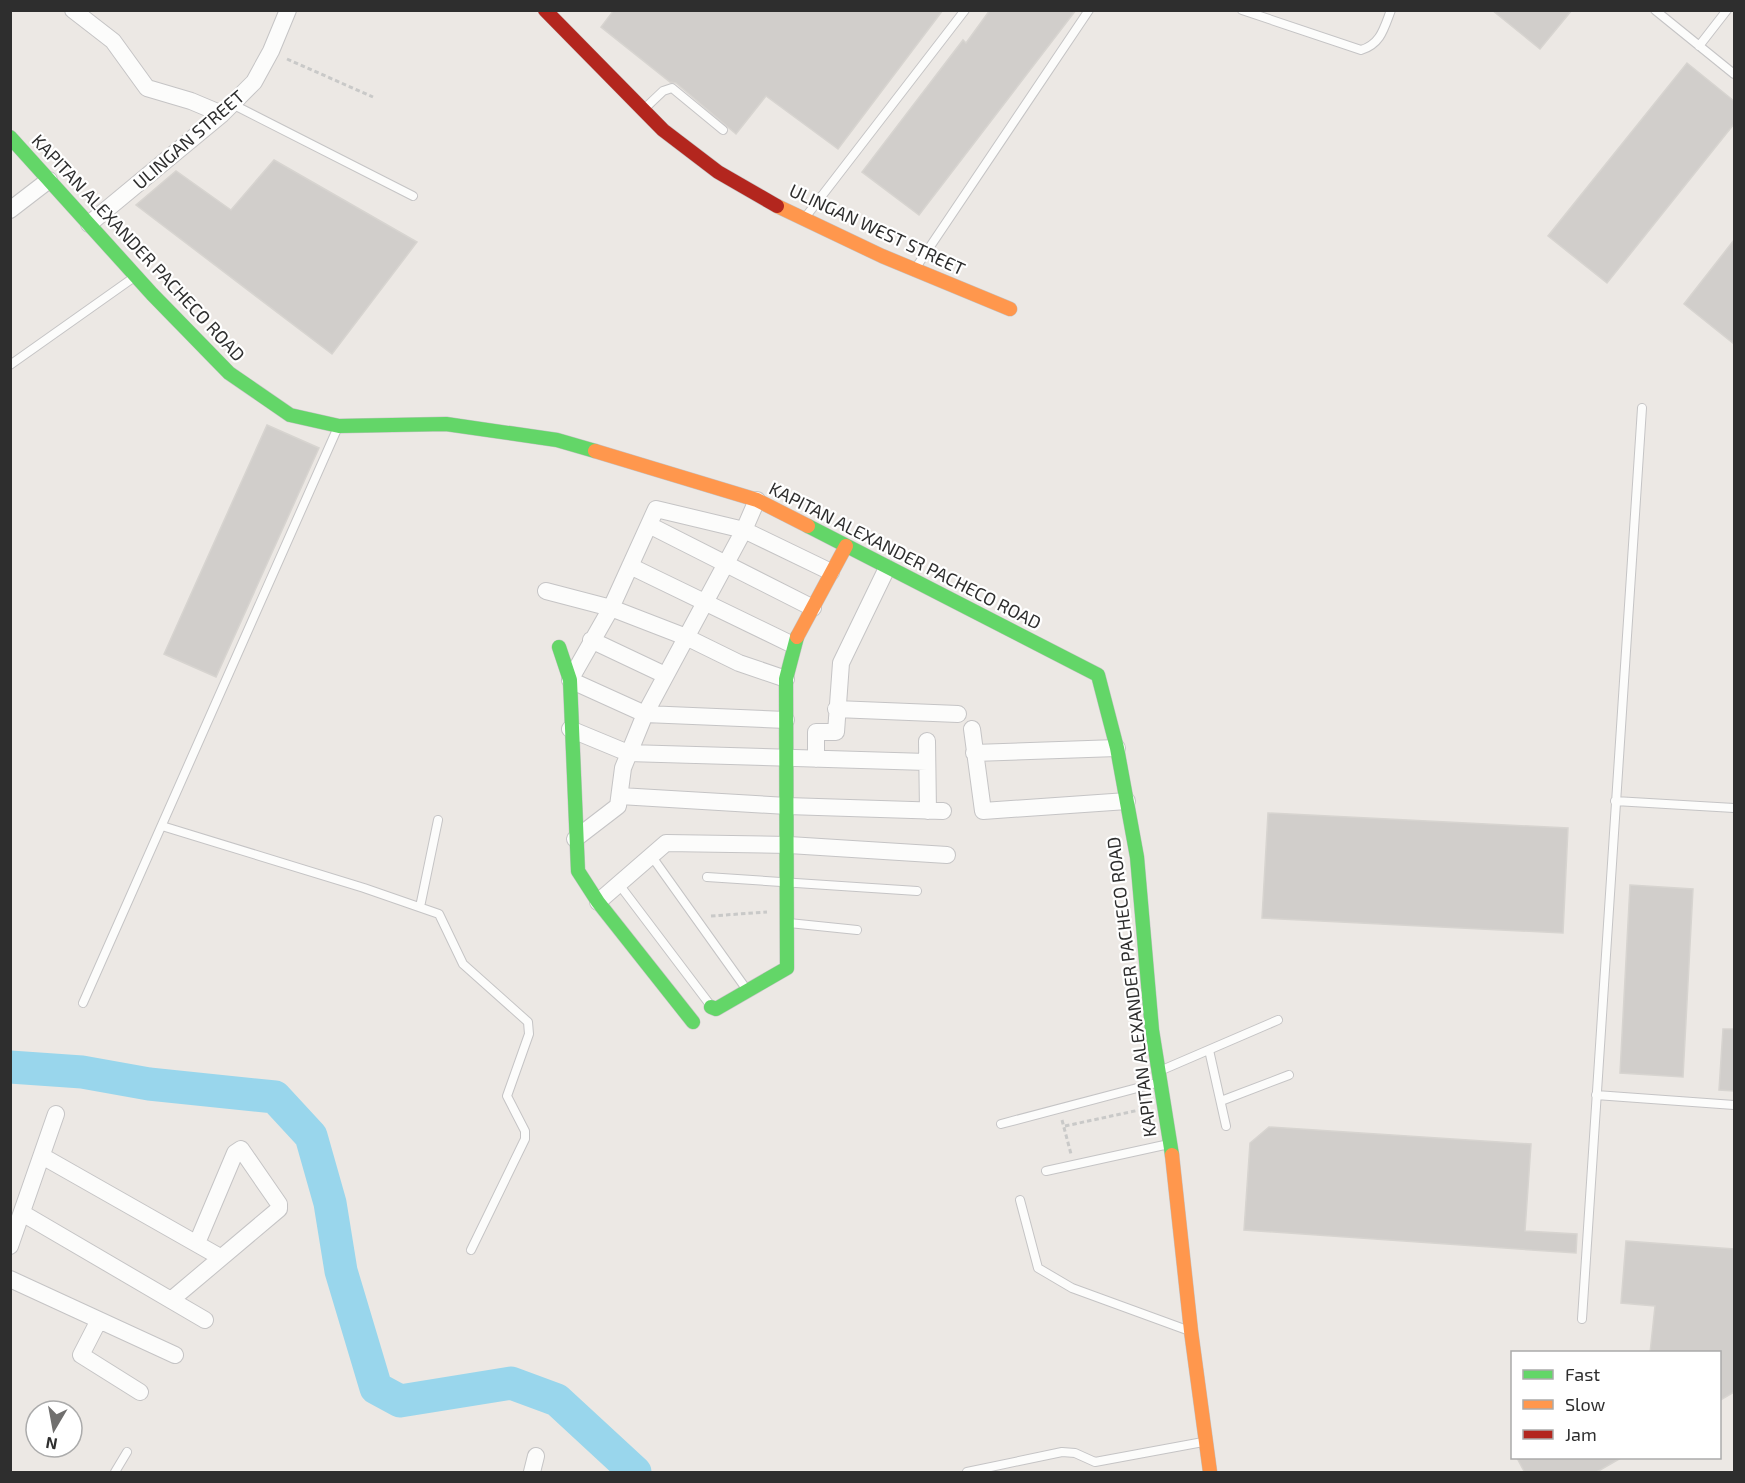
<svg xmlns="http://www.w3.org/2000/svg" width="1745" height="1483" font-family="'Exo 2',sans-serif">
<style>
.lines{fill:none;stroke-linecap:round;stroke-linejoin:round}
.river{stroke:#99d6ec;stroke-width:33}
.building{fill:#d1cecb;stroke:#d7d4d0;stroke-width:1.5}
.lane-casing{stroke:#c5c4c5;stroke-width:10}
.street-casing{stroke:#c5c4c5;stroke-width:18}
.fast-casing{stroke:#c5c4c5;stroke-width:15}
.slow-casing{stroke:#c5c4c5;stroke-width:15}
.jam-casing{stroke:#c5c4c5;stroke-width:15}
.path{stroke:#c9c9c8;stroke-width:3;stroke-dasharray:4.5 3;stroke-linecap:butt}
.lane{stroke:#fcfcfb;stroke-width:8}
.street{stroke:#fcfcfb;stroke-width:16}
.fast{stroke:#63d668;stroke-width:14}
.slow{stroke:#ff974d;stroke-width:14}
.jam{stroke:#b3261e;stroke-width:14}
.labels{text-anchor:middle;stroke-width:4.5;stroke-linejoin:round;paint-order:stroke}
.street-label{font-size:18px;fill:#2e2e2e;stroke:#fff}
</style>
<rect width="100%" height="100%" fill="#ece8e4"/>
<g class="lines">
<path class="river" d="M10,1067L82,1072L149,1084L275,1097L311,1136L330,1203L341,1271L376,1388L400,1401L511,1383L557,1400L635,1472"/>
</g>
<path class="building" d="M614,10H943L838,149L766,96L736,134L676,83L670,82L601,27Z
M990,10H1076L919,215L862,172L963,40L966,43Z
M1492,10H1572L1540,49Z
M1687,63L1734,101V124L1607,283L1548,236Z
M274,160L417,242L332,354L136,205L176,171L231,210Z
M1734,240V344L1684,304Z
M267,425L319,448L216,677L164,654Z
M1268,813L1568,828L1563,933L1262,918Z
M1630,885L1693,889L1683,1077L1620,1073Z
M1723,1029H1734V1091L1719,1090Z
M1269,1127L1531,1144L1525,1231L1577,1234L1576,1253L1244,1230L1250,1143Z
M1626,1241L1734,1249V1392L1719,1401V1353H1650L1655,1306L1621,1303Z
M1517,1458H1621L1595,1473H1525Z"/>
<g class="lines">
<defs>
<path id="lane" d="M1242,10L1361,50C1381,44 1384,28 1391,10
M1655,10L1734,74
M1699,46L1727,10
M232,104L413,196
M643,110L663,91L672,88L723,130
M804,219L965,10
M915,269L1089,10
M10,365L133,278
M1615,801L1734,808
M162,826L364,888L439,914L463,964L528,1022L529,1034L507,1096L525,1131V1139L471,1250
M650,854L747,990
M707,877L917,891
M618,883L711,1006
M420,907L438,820
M789,923L857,930
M83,1003L338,427
M1209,1050L1226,1126
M1162,1070L1278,1020
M1596,1095L1734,1105
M1221,1101L1289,1075
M1001,1124L1160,1082
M1046,1171L1169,1144
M1020,1200L1038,1268L1072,1288L1187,1330
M1582,1319L1642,408
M115,1472L127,1452
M967,1472L1062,1452L1075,1453L1095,1462L1203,1442"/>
<path id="street" d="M73,10L113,41L147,88L191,101L222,114
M10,210L49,180
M89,224L222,114L254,82L271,51L288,10
M649,525L813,608
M630,566L793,645
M546,591L611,608L686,637L739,663L786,679
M591,640L665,675
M836,709L958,714
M786,720L645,714L570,680L611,608L656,509L744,530L831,572
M570,729L628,753L927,762
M972,729L983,811L1127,801
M927,741L928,811
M974,753L1117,748
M816,759V732H836L841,663L887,568
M620,796L787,806L943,811
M575,839L618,806L623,768L645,714L744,530L757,500
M598,902L666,843L789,845L947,855
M42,1156L220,1257
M22,1213L205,1320
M10,1246L56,1114
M10,1279L175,1355
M171,1300L279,1209V1204L241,1149L235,1153L197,1243
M99,1320L81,1355L140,1392
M532,1472L536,1456"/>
<path id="fast" d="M10,137L152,294L229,373L290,415L339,426L446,424L557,440L595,451
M808,526L1098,675L1117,748L1137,857L1152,1030L1172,1155
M559,647L570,680L578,871L598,902L693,1022
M711,1007L716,1009L787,968L786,679L797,637"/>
<path id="slow" d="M777,206L882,256L1010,309
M595,451L757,500L808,526
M797,637L846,546
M1172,1155L1191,1331L1210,1472"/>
<path id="jam" d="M545,10L663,130L718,172L777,206"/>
</defs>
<use href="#lane" class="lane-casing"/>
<use href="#street" class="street-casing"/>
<use href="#fast" class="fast-casing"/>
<use href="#slow" class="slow-casing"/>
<use href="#jam" class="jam-casing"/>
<path class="path" d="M287,59L373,97
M711,916L767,912
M1062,1120L1071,1154
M1065,1126L1144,1109"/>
<use href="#lane" class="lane"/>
<use href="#street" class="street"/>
<use href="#fast" class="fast"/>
<use href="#slow" class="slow"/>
<use href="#jam" class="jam"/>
</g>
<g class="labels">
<g class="street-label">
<text transform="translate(189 140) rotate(-41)" y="6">ULINGAN STREET</text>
<text transform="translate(877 230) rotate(25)" y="6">ULINGAN WEST STREET</text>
<text transform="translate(138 248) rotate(47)" y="6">KAPITAN ALEXANDER PACHECO ROAD</text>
<text transform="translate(905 556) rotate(27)" y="6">KAPITAN ALEXANDER PACHECO ROAD</text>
<text transform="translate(1132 987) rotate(-97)" y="6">KAPITAN ALEXANDER PACHECO ROAD</text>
</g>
</g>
<rect width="1745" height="1483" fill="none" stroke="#2e2e2e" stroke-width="24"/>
<rect x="1511" y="1351" width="210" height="108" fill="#ffffff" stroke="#ababab" stroke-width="1.5"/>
<rect x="1523" y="1370" width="30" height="9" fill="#63d668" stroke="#ababab" stroke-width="1.5"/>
<text x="1565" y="1381" font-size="18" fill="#2e2e2e">Fast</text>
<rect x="1523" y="1400" width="30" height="9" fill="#ff974d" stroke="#ababab" stroke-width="1.5"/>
<text x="1565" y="1411" font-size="18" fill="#2e2e2e">Slow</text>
<rect x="1523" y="1430" width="30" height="9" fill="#b3261e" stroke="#ababab" stroke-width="1.5"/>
<text x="1565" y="1441" font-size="18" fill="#2e2e2e">Jam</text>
<g transform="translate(54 1429) rotate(190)"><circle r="28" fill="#ffffff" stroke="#ababab" stroke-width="1.5"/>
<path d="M0-4.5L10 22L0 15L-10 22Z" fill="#706f6e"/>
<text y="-9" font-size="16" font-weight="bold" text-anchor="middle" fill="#2e2e2e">N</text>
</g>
</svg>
